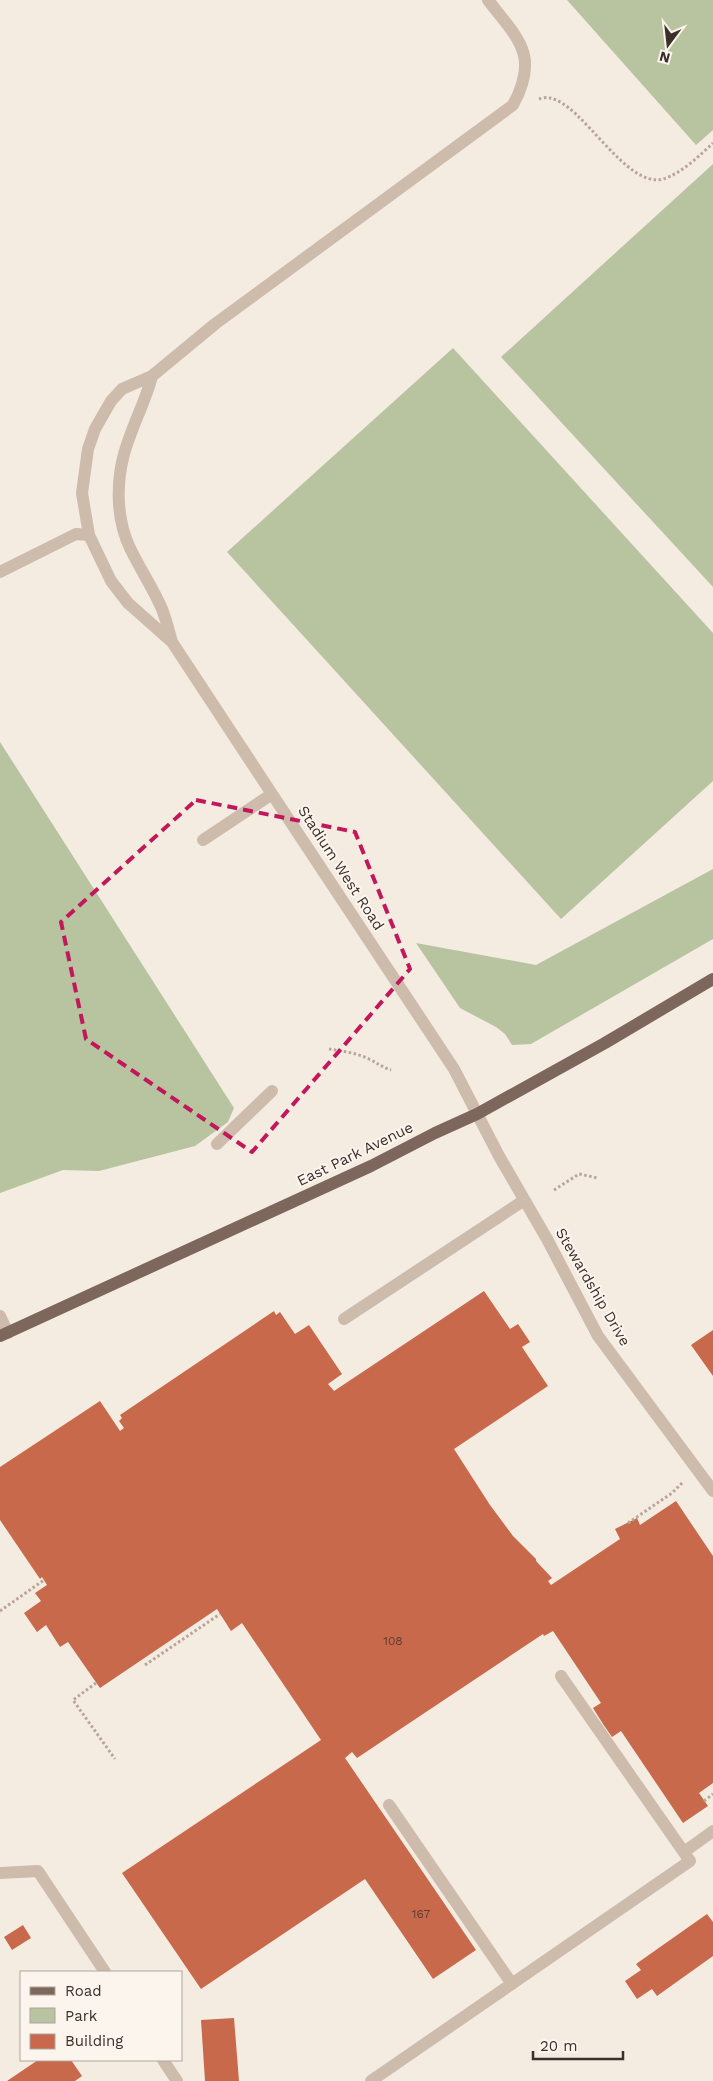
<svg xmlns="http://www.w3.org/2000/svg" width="713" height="2081" font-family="'Work Sans',sans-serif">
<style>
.green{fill:#b8c4a0}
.building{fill:#c8694b}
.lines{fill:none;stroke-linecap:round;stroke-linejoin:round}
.path{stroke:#b9a596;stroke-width:3;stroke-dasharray:2.5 2.5;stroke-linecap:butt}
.minor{stroke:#cdbbac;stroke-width:12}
.major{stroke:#7d675c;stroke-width:12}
.marked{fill:none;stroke:#c2185b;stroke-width:4;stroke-dasharray:10 6;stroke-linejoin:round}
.labels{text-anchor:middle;stroke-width:4;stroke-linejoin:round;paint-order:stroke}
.number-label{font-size:12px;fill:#5e3e33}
.street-label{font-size:15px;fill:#3b302b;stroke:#fbf5ee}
</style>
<rect width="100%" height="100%" fill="#f4ebe1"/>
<path class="green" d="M567,0H713V130L696,145Z
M713,164V587L501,357Z
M453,348L713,633V781L561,919L227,552Z
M0,742L234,1108L228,1122L195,1146L99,1171L63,1170L0,1193Z
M713,869V939L531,1044L512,1045L505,1034L496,1027L460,1008L416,943L536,965Z"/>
<path class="building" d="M484,1291L510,1329L518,1324L530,1342L522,1347L548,1386L454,1449L490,1505L513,1536L536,1559V1561L552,1578L548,1581L551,1585L620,1539L615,1529L637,1518L640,1525L676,1501L713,1556V1783L699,1793L708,1806L683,1823L621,1731L612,1737L603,1724L593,1708L601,1703L553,1631L544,1636L543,1634L357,1758L352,1752L345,1758L476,1950L433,1979L365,1879L201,1989L122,1873L321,1740L242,1623L231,1631L217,1609L100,1688L68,1642L60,1647L46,1625L37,1632L24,1613L41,1601L35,1593L47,1585L42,1577L40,1579L0,1520V1467L100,1401L120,1431L124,1428L119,1421L122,1418L120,1415L274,1311L276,1315L280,1312L295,1334L309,1325L342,1374L328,1384L334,1391Z
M713,1330V1376L691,1345Z
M707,1914L713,1922V1956L657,1996L652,1989L637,1999L625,1981L641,1970L636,1964Z
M23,1925L31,1938L12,1950L4,1937Z
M234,2018L239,2081H205L201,2020Z
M38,2060H71L82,2076L75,2081H7Z"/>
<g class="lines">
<path class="path" d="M539,99C542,98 547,97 550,98C583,104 626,189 663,179C681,174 700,155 713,143
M329,1049C342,1051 357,1053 369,1059C377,1063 382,1067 391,1070
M554,1190L579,1174L598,1178
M628,1523L672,1493L682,1483
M0,1611L44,1580
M145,1665L220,1614
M96,1683L73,1700L115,1759
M704,1801L713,1794"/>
<path class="minor" d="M488,0C518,39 540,55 513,105L215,324L152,376L122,389L111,401L95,429L88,449L82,493L89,535L111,581L128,603L172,642L272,794L454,1069L499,1156L547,1239L598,1336L713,1491
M152,376C145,404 130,429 123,458C116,487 117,521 130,548C140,569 153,588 162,609C166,619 169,631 172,642
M0,572L76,534L89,535
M203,840L272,794
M217,1144L272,1091
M0,1316L8,1333
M344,1319L523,1201
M389,1805L512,1984
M684,1852L713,1831
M0,1873L38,1871L105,1972
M163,2060L177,2081
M371,2081L690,1861L561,1676"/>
<path class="major" d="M0,1336L371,1166L435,1133L477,1114L605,1043L713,979"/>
</g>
<path class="marked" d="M196,800L355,832L410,969L252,1152L86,1039L61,922Z"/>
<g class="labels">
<g class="number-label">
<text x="393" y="1645">108</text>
<text x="421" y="1918">167</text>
</g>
<g class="street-label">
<text transform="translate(341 868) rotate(57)" y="5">Stadium West Road</text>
<text transform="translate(355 1154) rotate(-26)" y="5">East Park Avenue</text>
<text transform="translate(593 1287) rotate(60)" y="5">Stewardship Drive</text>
</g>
</g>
<rect x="20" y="1971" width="162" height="90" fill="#fbf5ee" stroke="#aea6a0"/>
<rect x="30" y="1987" width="25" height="8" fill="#7d675c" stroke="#aea6a0"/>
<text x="65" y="1996" font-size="15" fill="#3b302b">Road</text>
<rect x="30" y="2008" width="25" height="15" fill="#b8c4a0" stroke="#aea6a0"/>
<text x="65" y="2021" font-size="15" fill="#3b302b">Park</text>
<rect x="30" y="2034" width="25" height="15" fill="#c8694b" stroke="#aea6a0"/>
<text x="65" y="2046" font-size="15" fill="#3b302b">Building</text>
<g transform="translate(668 45) rotate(195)" stroke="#fbf5ee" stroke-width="4" paint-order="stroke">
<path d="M0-4L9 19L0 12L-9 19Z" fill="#3b302b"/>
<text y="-8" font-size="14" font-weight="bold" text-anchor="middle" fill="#3b302b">N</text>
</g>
<path d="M533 2051v8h90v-8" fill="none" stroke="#3b302b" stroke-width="2.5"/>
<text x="540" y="2051" font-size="15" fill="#3b302b" stroke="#fbf5ee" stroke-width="4" paint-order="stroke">20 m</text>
</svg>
